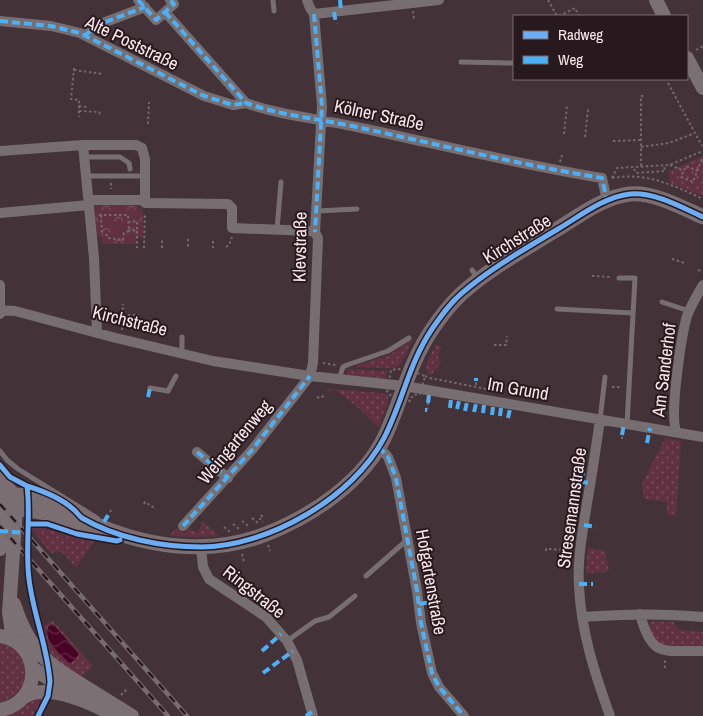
<svg xmlns="http://www.w3.org/2000/svg" width="703" height="716" font-family="'Archivo Narrow',sans-serif">
<style>
.grass{fill:url(#grass-dots)}
.park{fill:url(#park-crowns)}
.water{fill:url(#water-waves)}
.lines{fill:none;stroke-linecap:round;stroke-linejoin:round}
.path{stroke:#73696c;stroke-width:2;stroke-dasharray:2.5 2.5;stroke-linecap:butt}
.lane{stroke:#776e71;stroke-width:5}
.street{stroke:#776e71;stroke-width:10}
.secondary{stroke:#7b7174;stroke-width:14}
.primary{stroke:#7a6e73;stroke-width:15}
.rail-casing{stroke:#776c6f;stroke-width:4.5}
.rail{stroke:#27191d;stroke-width:2.5;stroke-dasharray:8;stroke-linecap:butt}
.quiet{stroke:#4cb0f7;stroke-width:4;stroke-dasharray:8 4;stroke-linecap:butt}
.cycleway-casing{stroke:#27191d;stroke-width:8}
.cycleway{stroke:#6dadf4;stroke-width:5}
.labels{text-anchor:middle;stroke-width:4;stroke-linejoin:round;paint-order:stroke}
.street-label{font-size:18px;fill:#fbe6eb;stroke:#27191d}
</style>
<defs>
<pattern id="grass-dots" width="8" height="8" patternUnits="userSpaceOnUse" patternTransform="scale(1.25)"><rect width="8" height="8" fill="#613142"/><path d="M2 2h.1M6 6h.1" fill="none" stroke="#794f5d" stroke-width="1.8" stroke-linecap="round"/></pattern>
<pattern id="park-crowns" width="20" height="18" patternUnits="userSpaceOnUse" patternTransform="scale(1.25)"><rect width="20" height="18" fill="#613142"/><path d="M2 6a3 3 0 1 1 6 0M12 15a3 3 0 1 1 6 0" fill="none" stroke="#794f5d"/></pattern>
<pattern id="water-waves" width="16" height="10" patternUnits="userSpaceOnUse" patternTransform="scale(1.25)"><rect width="16" height="10" fill="#490425"/><path d="M0 5q4-4 8 0t8 0" fill="none" stroke="#642945"/></pattern>
</defs>
<rect width="100%" height="100%" fill="#433238"/>
<path class="grass" d="M703,156V196L670,183L669,171Z
M413,339L401,364L395,368L352,367L389,355Z
M435,345L441,347L438,358L441,362L431,376L427,373L426,365Z
M348,369L387,371L386,379L347,375Z
M328,389L382,393L388,395V402L379,427L355,405L336,390L329,392H327Z
M665,438L681,441L676,516L667,514V502L644,499L642,484Z
M203,522L219,536L195,537L169,536L176,528L184,534L189,528L197,532Z
M37,526L74,537L95,539L76,568L62,552L51,553L31,529Z
M588,548L605,551L609,572L586,573Z
M52,620L93,666L81,677L63,665L48,651L43,627Z
M653,621L674,622L678,630L703,632V647L663,646C655,642 649,632 649,624Z
M0,643C6,645 13,647 18,652C34,670 23,698 0,702Z
M45,697L33,716H0L28,701Z"/>
<path class="park" d="M95,205H138L139,209H143V237H136V244H102V237H95Z"/>
<path class="water" d="M51,625L55,626L78,653V656L71,663L68,662C59,652 44,642 48,627Z"/>
<g class="lines">
<path class="path" d="M548,0L557,16
M413,11L414,19
M559,16L575,8L579,16
M696,50L703,46
M74,68L71,99L79,100V117
M74,70L103,74
M668,83L702,146
M79,106L87,107
M79,111L99,112L100,114
M148,124L149,102
M564,134L567,106
M585,137L588,109
M613,141L641,140
M641,147L669,143L695,133
M560,162L562,155
M670,165L684,171
M641,166V96H646
M634,169L636,173L665,171L664,165
M698,171L686,166L681,177L693,182L703,156
M612,178L617,168L669,165L703,151
M612,178C646,172 673,185 703,199
M111,183V189
M99,215H128L129,231L124,233L123,240L108,238L107,235H102
M101,215L102,233
M128,222L137,221V230L129,231
M137,231V248
M188,239V248
M213,241V248
M226,247L229,245L232,237
M144,248L145,213
M162,248V240
M672,259L685,263
M698,270L703,272
M592,276L612,277
M123,315H139
M122,330L123,304
M494,345H506L507,336
M323,363L336,365
M398,369L410,370L425,376L420,394L413,395L410,401L390,395L387,391L391,370Z
M425,376L430,378L486,389
M476,385V381
M612,387H622
M317,397L320,398L325,395
M427,410L428,403
M622,439V435
M144,504L145,502L156,509
M110,512L112,509
M261,515L263,517L260,519L263,522
M252,518L259,524
M242,521L250,527
M233,524L239,529
M224,527L230,532
M268,545L270,551
M546,551V549L572,550
M242,554L244,562
M432,602H433
M665,668V660
M121,695L128,688"/>
<path class="lane" d="M273,0L274,11
M461,62L514,63
M85,157H120L129,163L130,169
M86,176H144
M317,211L357,209
M277,229L281,182
M472,270L477,277
M619,278H635L627,424
M662,302L689,311
M557,309L633,313
M182,353V337
M339,379L343,367L347,365L388,351L409,338
M150,388L168,391L176,376
M600,420L605,377
M0,451L7,460L18,469L97,518
M366,576L407,540
M287,641L315,621L329,617L355,596"/>
<path class="street" d="M138,0L156,20L174,4L170,0
M165,12L246,103C282,116 323,119 361,128C441,145 521,165 602,178L607,201
M314,14L439,0
M0,21L51,26L80,33L204,96L233,105L246,103
M86,35L95,26L145,7
M83,145L94,258L97,332
M0,151L83,145H136L142,148L145,159V203L228,204L232,208V228L310,231L315,232
M89,200H144
M0,213L89,205
M0,285V314
M0,310L15,311L116,338L213,361L310,376L404,386L703,437
M600,420C596,447 592,475 587,503C583,531 577,558 579,586C581,632 595,674 610,716
M677,432C668,421 682,333 687,316C691,305 697,295 703,285
M379,447L388,457L396,478L417,591L421,623L432,673L439,687L464,716
M197,452L228,478
M183,526L252,450L310,376L313,363L318,238L315,232L322,106L314,14L310,8L307,0
M201,547L203,567L209,579L266,617L287,641L297,660L313,716
M640,614C652,659 663,650 703,651
M582,617C623,614 662,613 703,617"/>
<path class="secondary" d="M656,0L664,16
M687,58L703,88
M0,549L4,512V490
M14,604C31,656 50,665 95,693
M0,636C43,643 43,702 0,710
M13,640L9,612L16,508L15,497
M32,668L48,678L95,693L132,716
M24,697C47,682 94,704 115,716"/>
<path class="primary" d="M0,478L4,485L14,495C43,495 61,508 86,520C142,547 207,557 266,534C312,516 365,481 386,434C402,398 410,361 433,328C441,316 450,305 460,295C488,269 524,250 556,230C579,216 603,197 630,194C654,192 681,207 703,217
M5,488L8,501L16,508L47,513L75,527L98,531"/>
<defs>
<path id="rail" d="M0,504L187,716
M0,526L168,716"/>
</defs>
<use href="#rail" class="rail-casing"/>
<use href="#rail" class="rail"/>
<path class="quiet" d="M138,0L156,20L174,4L170,0
M340,0L341,11
M165,12L246,103C282,116 323,119 361,128C441,145 521,165 602,178L607,201
M334,12L336,24
M314,14L322,106L315,232
M0,21L51,26L80,33L204,96L233,105L246,103
M86,35L95,26L145,7
M96,309H106
M476,378V381
M148,397L150,388
M428,403L429,395
M450,408L451,399
M457,409L459,401
M425,410H427
M465,411L467,402
M474,412L476,404
M483,413L484,405
M492,415L493,407
M500,416L501,408
M508,418L510,409
M622,435L624,424
M647,443L650,428
M379,447L388,457L396,478L417,591L421,623L432,673L439,687L464,716
M197,452L228,478
M579,472H583L582,482L590,483
M104,522L110,512
M584,525L596,527
M183,526L252,450L310,376
M0,531L27,533
M579,584H593
M419,604L432,602
M435,622L436,617L439,616
M262,651L281,634
M263,673L293,651
M306,716L312,712"/>
<defs>
<path id="cycleway" d="M0,465L10,477L27,486C31,517 25,548 29,579C33,614 48,648 50,682L48,696L38,716
M27,486C43,491 61,498 73,509C77,512 78,515 82,518C116,538 161,547 201,547C267,547 353,498 384,438C403,401 408,365 432,329C441,316 450,303 462,293C491,268 525,249 558,229C580,216 604,197 630,194C655,192 681,207 703,217
M28,524H47L77,534L117,541L120,540"/>
</defs>
<use href="#cycleway" class="cycleway-casing"/>
<use href="#cycleway" class="cycleway"/>
</g>
<g class="labels">
<g class="street-label">
<text transform="translate(132 43) rotate(26)" y="6">Alte Poststraße</text>
<text transform="translate(379 115) rotate(12)" y="6">Kölner Straße</text>
<text transform="translate(517 239) rotate(-32)" y="6">Kirchstraße</text>
<text transform="translate(300 247) rotate(-89)" y="6">Klevstraße</text>
<text transform="translate(130 321) rotate(14)" y="6">Kirchstraße</text>
<text transform="translate(664 370) rotate(-83)" y="6">Am Sanderhof</text>
<text transform="translate(518 389) rotate(10)" y="6">Im Grund</text>
<text transform="translate(235 442) rotate(-50)" y="6">Weingartenweg</text>
<text transform="translate(572 508) rotate(-82)" y="6">Stresemannstraße</text>
<text transform="translate(431 582) rotate(80)" y="6">Hofgartenstraße</text>
<text transform="translate(254 592) rotate(38)" y="6">Ringstraße</text>
</g>
</g>
<rect x="513" y="15" width="175" height="65" fill="#27191d" stroke="#7c6b6f"/>
<rect x="523" y="31" width="25" height="8" fill="#6dadf4" stroke="#7c6b6f"/>
<text x="558" y="40" font-size="15" fill="#fbe6eb">Radweg</text>
<rect x="523" y="56" width="25" height="8" fill="#4cb0f7" stroke="#7c6b6f"/>
<text x="558" y="65" font-size="15" fill="#fbe6eb">Weg</text>
</svg>
